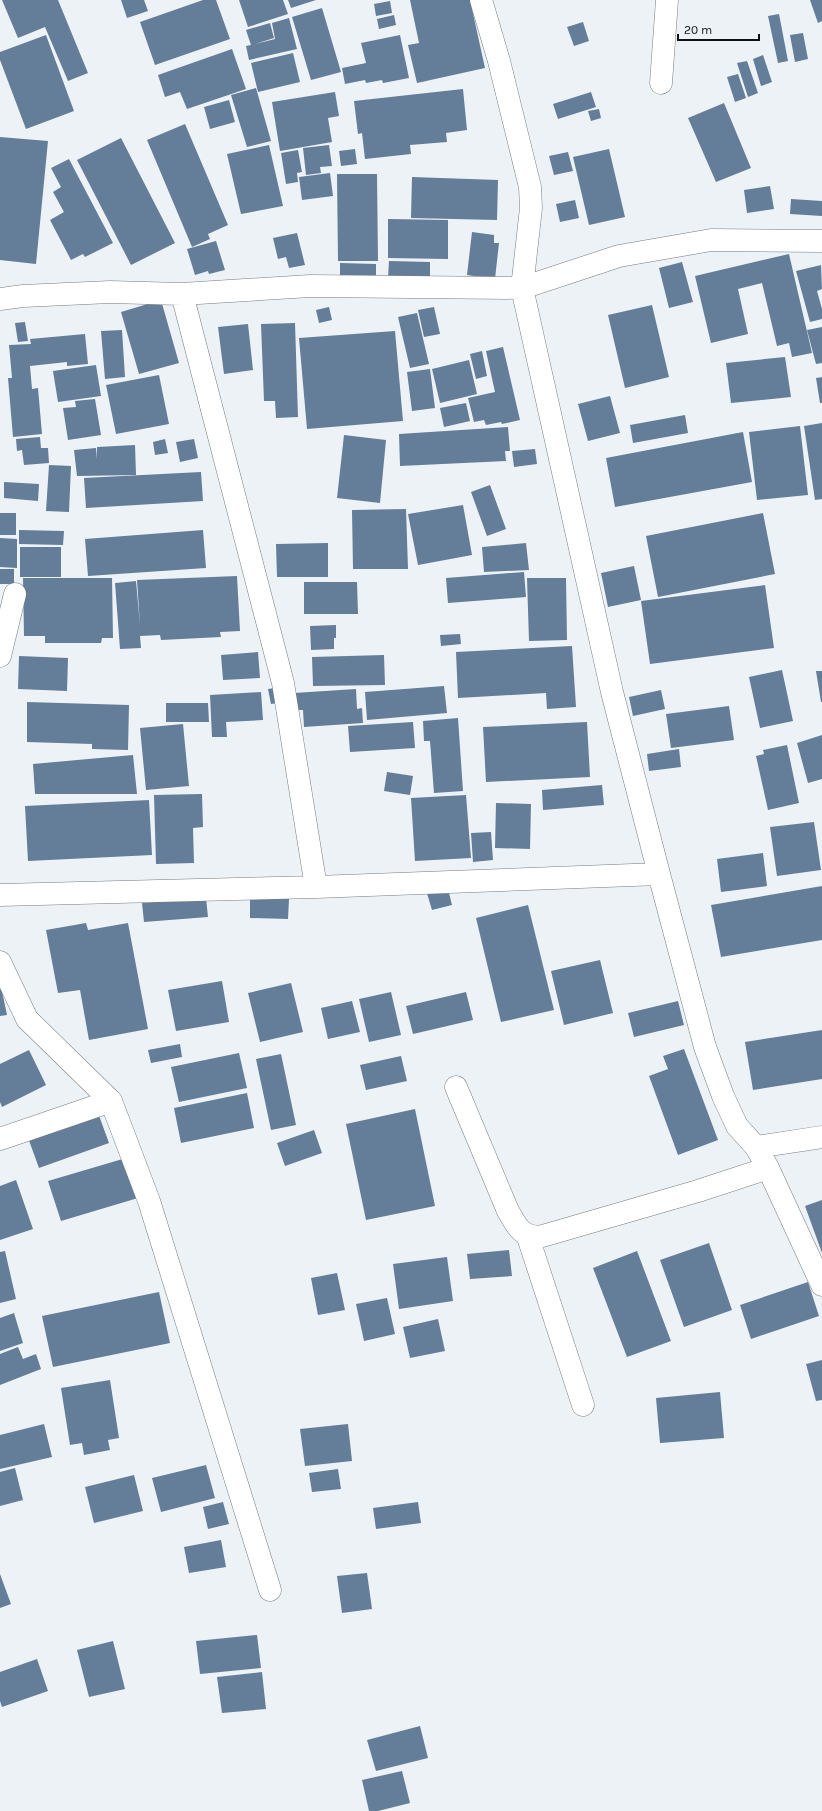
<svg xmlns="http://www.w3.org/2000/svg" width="822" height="1811" font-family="Karla,sans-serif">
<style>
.building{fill:#647d98}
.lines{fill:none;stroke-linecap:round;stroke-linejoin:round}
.minor-casing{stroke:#777c81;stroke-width:23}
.minor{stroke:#fff;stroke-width:22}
</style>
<rect width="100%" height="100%" fill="#edf2f7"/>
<path class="building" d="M2,0H58L88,73L68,81L45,27L18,38Z
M121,0H144L148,11L127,18Z
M203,0H216L230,39L155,65L140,22Z
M239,0H283L288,14L248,27Z
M288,0H316L291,8Z
M410,0H470L485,68L417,83L408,45L419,43Z
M810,0H822V21L818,23Z
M390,1L392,13L376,16L374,4Z
M322,8L341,72L311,80L292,17Z
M779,14L788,61L778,63L768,16Z
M394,15L396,25L379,29L377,19Z
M289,18L297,49L249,60L246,46L251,45L246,30L270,23L274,38L255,44L275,39L272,23Z
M583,22L589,41L574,46L567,27Z
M803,33L808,59L795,62L790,35Z
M46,35L74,111L26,129L0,60V52Z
M400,35L409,78L383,83L382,80L366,83L365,80L345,84L342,68L366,63L361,43Z
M232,49L246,89L187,109L180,92L165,97L158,75Z
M293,53L300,82L258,92L251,63Z
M763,55L772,82L761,86L753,59Z
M747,61L758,93L748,97L737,63Z
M738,74L746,98L735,102L727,77Z
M256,88L271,141L247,147L231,95Z
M463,89L467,130L446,133L447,142L410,145L411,154L365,159L362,133L358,134L354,101Z
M335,92L339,116L328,118L332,142L280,151L272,102Z
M591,92L596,107L558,119L553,104Z
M229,100L235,122L210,129L204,107Z
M724,103L751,168L716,182L688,118Z
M599,109L601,118L591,121L588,111Z
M185,124L228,225L208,234L210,239L192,247L147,140Z
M0,137L48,141L36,264L0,260Z
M121,138L175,243L131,265L77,160Z
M269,145L283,206L241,214L227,154Z
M329,145L332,166L320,167L321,173L306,175L303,148Z
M355,149L357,164L341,166L339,151Z
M609,149L625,217L589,225L573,157Z
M298,150L302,172L297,173L298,182L286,184L281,153Z
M568,152L573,171L554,175L549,156Z
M69,159L113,243L85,257L83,254L71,260L50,220L64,212L53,192L61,187L51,168Z
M330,173L333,196L302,200L299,177Z
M337,174H377L378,261H338Z
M412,177L498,180L497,220L411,218Z
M770,186L774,209L747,213L744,190Z
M791,199L822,201V216L790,214Z
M575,200L579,218L560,222L556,204Z
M388,219L448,220V259L388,258Z
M472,232L494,235V243H499L495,279L467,275Z
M297,233L305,265L289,268L286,257L278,259L273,238Z
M216,241L225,270L209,274L208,271L195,275L187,249Z
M789,254L812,353L792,357L789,343L777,346L762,283L738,289L748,334L711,343L695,276Z
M389,261L430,262V279L388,278Z
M682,262L693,302L669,308L659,268Z
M340,263L376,264V277L340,276Z
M821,265L822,289L817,291L822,309V319L810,322L796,271Z
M161,300L179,363L139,374L121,312Z
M652,305L669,377L625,388L608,315Z
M329,307L332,320L319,323L316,310Z
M434,307L440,334L424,337L418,310Z
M417,313L429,364L410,368L398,317Z
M25,322L28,341L18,342L15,323Z
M295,323L298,417L276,418L275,401H264L261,324Z
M248,324L253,370L224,374L218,327Z
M822,327V363L816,364L807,330Z
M122,330L125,377L105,379L101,331Z
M395,331L403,421L307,429L299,338Z
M85,334L88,364L67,366V362L30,366L32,389L38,388L42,434L13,437L8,378H12L9,345L31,344L30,339Z
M503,347L520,420L502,424L501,422L486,425L484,420L474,422L468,398L495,392L486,351Z
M482,351L487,376L476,379L470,354Z
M785,357L791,397L731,403L726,363Z
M469,360L477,394L440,403L432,369Z
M96,365L101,396L58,402L53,371Z
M430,369L435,408L412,411L407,372Z
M159,375L169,424L116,434L106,385Z
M822,377V403H820L816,378Z
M610,396L620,433L588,441L578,404Z
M95,399L101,435L68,440L63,408L76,407L75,401Z
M466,403L470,421L444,427L440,408Z
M685,415L688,433L633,443L630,425Z
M822,423V499L815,500L804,426Z
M800,426L808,495L757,500L749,432Z
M508,427L510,451H505L506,461L400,466L399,434Z
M743,432L752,482L615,507L606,458Z
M344,435L386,440L380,503L337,498Z
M40,437L41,448H48L49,463L24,465L22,450L17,451L16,439Z
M165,439L168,453L155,455L153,442Z
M194,439L198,458L180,462L176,442Z
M135,445L136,475L77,476L74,450L96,448L97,459V447Z
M535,449L537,464L514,467L512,451Z
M49,465L71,466L69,512L46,511Z
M201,472L203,501L86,508L84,478Z
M4,482L39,484L38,501L4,498Z
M490,485L506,529L487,536L471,492Z
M463,505L472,555L418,565L408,514Z
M406,509L408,569H353L352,510Z
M0,513H16V535H0Z
M763,513L775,574L658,597L646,536Z
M19,530L64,531L63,545L19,544Z
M203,530L206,568L88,576L85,539Z
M0,538L17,539V568L0,567Z
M328,543V577H277L276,544Z
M526,543L529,570L484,572L482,547Z
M20,547H61V577H20Z
M634,566L641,600L608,607L601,573Z
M0,569H14V584H0Z
M524,572L526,597L448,603L446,578Z
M237,576L240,631L220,632L221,637L161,640L160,635L140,636L141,648L120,649L115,583L136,581L140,625L137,580Z
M23,578H112L113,638H102L101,643H45V636H24Z
M527,578H566L567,640L529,641Z
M304,582H357L358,614H304Z
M765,585L774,648L650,664L641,601Z
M336,625V638H334V649L311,650L310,626Z
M460,634L461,644L441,646L440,635Z
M572,646L576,707L547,709L546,693L458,698L456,652Z
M258,652L260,678L223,680L221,655Z
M384,655L385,685L313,686L312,657Z
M19,656L68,658L67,691L18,689Z
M782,670L793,721L760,728L749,677Z
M816,671H822V702H821Z
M444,686L447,713L367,720L365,692Z
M275,688L278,703L271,704L268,689Z
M356,689L357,709L362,708L363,723L304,727L303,710H295L294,693Z
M661,690L665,709L633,716L629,697Z
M261,692L263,720L226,722L227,737H212L210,695Z
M27,702L129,705L128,750L92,749V744L27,742Z
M166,703H208L209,722H166Z
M729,706L734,740L671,748L666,714Z
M458,718L463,791L434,793L430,741H424L423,721Z
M413,722L415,748L350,752L348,726Z
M587,722L590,777L486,782L483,727Z
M183,724L189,786L146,790L140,728Z
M822,735V779L808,783L797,743Z
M787,745L799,803L768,810L756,756L764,754L763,750Z
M679,749L681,767L649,771L647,754Z
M133,755L137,794H35L33,764Z
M387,772L413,776L410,795L384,791Z
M602,785L604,805L543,810L542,790Z
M202,794L203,827L193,828L194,863L156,864L154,795Z
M466,795L471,858L415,861L411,798Z
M149,800L152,855L28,861L25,806Z
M496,803L531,804L530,849L495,848Z
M814,822L821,870L777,876L770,827Z
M491,832L493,860L473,862L471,833Z
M763,853L767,886L721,892L717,859Z
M447,885L452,905L432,910L426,890Z
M822,886V940L721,957L711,905Z
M206,898L208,917L144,922L142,903Z
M250,899H289L288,919L250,918Z
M528,905L554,1010L501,1022L476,918Z
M86,923L88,930L128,923L148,1029L89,1040L80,990L58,993L46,930Z
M600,960L613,1013L564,1025L551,971Z
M222,981L229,1022L176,1031L168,990Z
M0,982L7,1015L0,1016Z
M291,983L303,1032L260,1042L248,993Z
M391,992L401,1035L369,1042L359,999Z
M466,992L473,1020L413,1034L406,1006Z
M352,1001L360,1032L328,1039L321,1008Z
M678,1001L684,1025L634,1037L628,1013Z
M822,1030V1079L753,1090L745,1042Z
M180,1044L182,1057L151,1063L148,1050Z
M684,1049L718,1140L678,1155L649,1076L668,1069L663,1056Z
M29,1050L46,1085L2,1107L0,1102V1064Z
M239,1053L247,1088L179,1102L171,1067Z
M281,1054L296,1125L271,1130L256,1059Z
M401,1056L407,1081L366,1090L360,1065Z
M247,1093L254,1128L181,1143L174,1108Z
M415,1109L435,1206L366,1220L346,1124Z
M97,1110L109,1143L39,1168L27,1135Z
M314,1130L322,1153L285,1166L277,1143Z
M126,1158L138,1198L61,1221L48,1181Z
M16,1180L33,1229L0,1240V1186Z
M822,1200V1253L805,1206Z
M709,1243L732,1310L684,1327L660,1260Z
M509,1250L512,1276L470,1279L467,1254Z
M5,1251L16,1299L0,1303V1252Z
M637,1251L671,1341L627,1357L593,1268Z
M447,1257L453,1301L399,1309L393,1264Z
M337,1273L345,1310L318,1315L311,1278Z
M808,1282L819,1316L751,1339L740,1305Z
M159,1292L170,1343L53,1367L42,1316Z
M387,1298L395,1334L364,1341L356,1304Z
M14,1313L23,1343L0,1351V1318Z
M438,1319L445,1351L410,1358L403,1327Z
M18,1347L23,1359L36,1354L41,1369L0,1385V1354Z
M822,1360V1400L816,1401L806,1364Z
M110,1380L119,1438L108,1440L110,1450L84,1455L82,1443L70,1445L61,1388Z
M720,1392L724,1438L660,1443L656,1398Z
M44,1424L52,1457L0,1469V1435Z
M348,1424L352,1461L305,1466L300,1429Z
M206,1465L215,1498L161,1512L152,1478Z
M15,1468L23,1500L0,1506V1472Z
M338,1469L341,1489L312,1492L309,1473Z
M134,1475L143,1511L94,1523L85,1487Z
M223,1502L229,1524L208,1529L203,1507Z
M418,1502L421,1523L376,1529L373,1508Z
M221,1540L226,1567L189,1573L184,1547Z
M367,1573L372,1609L342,1613L337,1576Z
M0,1574L11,1604L0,1608Z
M257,1635L261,1668L200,1674L196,1641Z
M113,1641L125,1689L89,1697L77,1650Z
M37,1659L48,1691L2,1707L0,1701V1672Z
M262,1672L266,1709L222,1713L217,1677Z
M420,1726L428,1758L376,1771L367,1740Z
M402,1771L410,1803L378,1811H369L362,1780Z"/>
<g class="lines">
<defs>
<path id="minor" d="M481,0L499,61L530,187L531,208L522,288L612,692L659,874L705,1047L723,1096L737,1126L756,1147L768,1168L822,1285
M661,83L667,0
M182,294L283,683L316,887
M0,299L23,296L110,292L182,294L310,286L522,288L619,256L711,240L822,241
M0,656L15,594
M0,895L316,887L659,874
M0,962L27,1019L111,1101L149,1201L270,1590
M456,1087L508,1211C517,1226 520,1236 539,1237L698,1191L768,1168
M0,1139L111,1101
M756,1147L822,1137
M528,1237L583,1405"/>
</defs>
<use href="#minor" class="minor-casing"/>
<use href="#minor" class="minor"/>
</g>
<path d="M678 34v6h81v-6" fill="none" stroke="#0f1113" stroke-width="2"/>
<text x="684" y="34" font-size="12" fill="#0f1113" stroke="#edf2f7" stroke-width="3" paint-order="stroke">20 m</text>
</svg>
